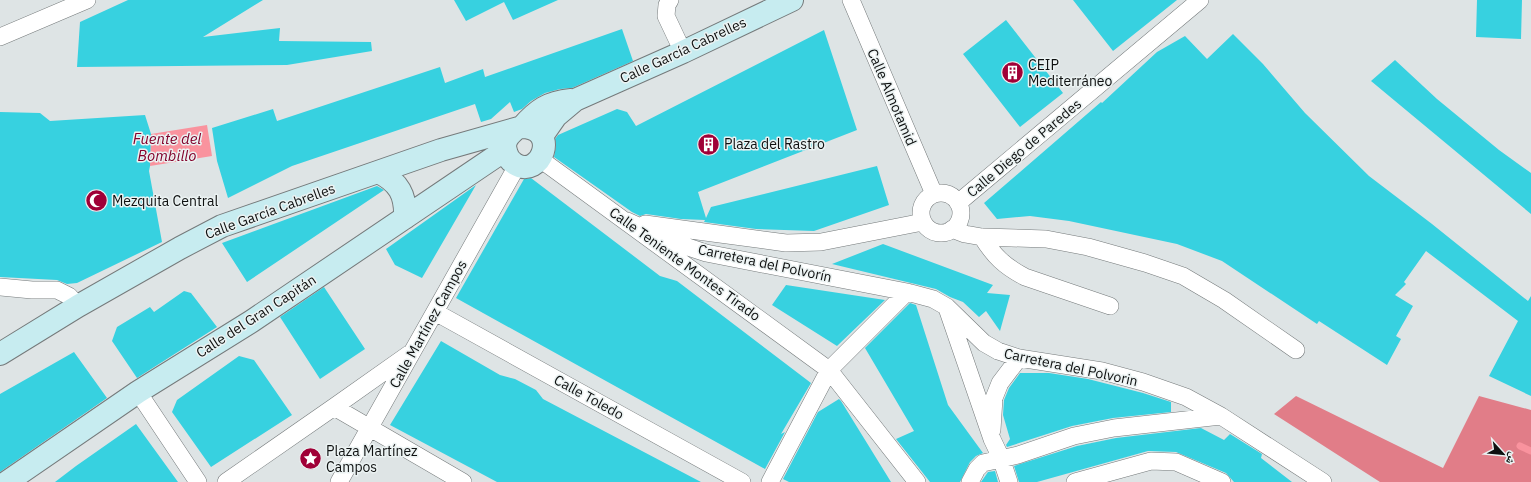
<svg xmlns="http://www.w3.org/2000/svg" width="1531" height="482" font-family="'IBM Plex Sans','Noto Naskh Arabic',sans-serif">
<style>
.forest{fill:#e17d88}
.water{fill:#f9939e}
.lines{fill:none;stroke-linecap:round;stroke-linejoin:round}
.stream{stroke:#f9939e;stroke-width:7}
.building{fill:#37d1e0}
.street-casing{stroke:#757a7b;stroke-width:18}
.secondary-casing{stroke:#757a7b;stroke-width:24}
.street{stroke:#fff;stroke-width:17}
.secondary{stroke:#c7ecf0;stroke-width:22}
.labels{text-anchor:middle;stroke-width:3;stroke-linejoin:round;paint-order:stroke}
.street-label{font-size:14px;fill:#0e1010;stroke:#ebf2f2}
.poi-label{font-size:14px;fill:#0e1010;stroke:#ebf2f2;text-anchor:start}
.water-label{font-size:15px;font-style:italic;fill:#83032c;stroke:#ebf2f2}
</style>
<rect width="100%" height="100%" fill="#dee4e5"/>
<path class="forest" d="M1296,396L1443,468L1479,396L1531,410V482H1380L1274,414Z"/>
<path class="water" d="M207,125L212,156L150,166L151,134Z"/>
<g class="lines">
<path class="stream" d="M1520,446L1531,451"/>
</g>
<path class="building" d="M128,0H263L203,37L280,28L279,41L371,42L372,51L287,65L77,67L80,22Z
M454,0H558L513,20L504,2L466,21Z
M1073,0H1177L1113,51Z
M1477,0H1522L1521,39L1476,37Z
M1006,20L1063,93L1020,127L963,54Z
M622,29L633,61L572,88L560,89L545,93L531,101L522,109L514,112L510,102L491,119L481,122L475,104L292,166L228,198L217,161L212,128L273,109L277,121L440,67L445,83L483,69L485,77Z
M824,30L857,130L698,192L706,218L711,207L877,166L889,205L814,231L756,229L704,222L705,220L681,219L646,214L640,216L632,212L554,157L556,145L555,139L558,135L617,109L627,112L636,126Z
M1233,34L1263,64L1305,113L1369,176L1432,224L1528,301L1531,296V396L1489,376L1518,321L1426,251L1404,282L1406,284L1395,295L1413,306L1396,336L1401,339L1387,365L1319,321L1317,324L1222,261L1177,244L1069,221L1030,216L997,219L984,203L1101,102L1102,103L1157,52L1185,36L1207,59Z
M1395,60L1437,99L1499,150L1531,173V214L1371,81Z
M0,112L40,113L50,121L145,115L151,134L150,166L149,171L162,242L77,283L67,284L57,280L0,277Z
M531,178L660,276L677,281L811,383L781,434L785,432L765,469L456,298L524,179Z
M476,185L422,278L395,265L386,249Z
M377,186L384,190L247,282L222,243Z
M883,244L993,285L987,293L1010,295L1000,331L986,311L979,317L963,302L950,297L936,289L832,264Z
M786,285L885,300L837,346L772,305Z
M324,287L365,349L320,379L280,317Z
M184,291L191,293L217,327L137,378L112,341L117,327L150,307L154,312Z
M910,303L916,305L948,405L983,453L976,456L970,462L960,482H930L896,439L914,431L865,348Z
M441,341L500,375L515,379L536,390L543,399L701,482H497L390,425Z
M74,352L107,398L0,472V394Z
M239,356L254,360L292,415L211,467L172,412L177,400Z
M1020,373H1049L1088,379L1143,393L1171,402V412L1113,418L1072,426L1007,447L1006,445L1010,439L1003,415L1004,400L1009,388Z
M839,399L841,401L891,482H789L783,479L818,412Z
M136,424L178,482H55L76,466Z
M1201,428L1224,440L1230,434L1262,454L1261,458L1292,482H1234L1226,473L1176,452L1148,451L1037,482H1019L1014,466L1077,446L1116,438Z
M995,471L998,482H981L988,472Z"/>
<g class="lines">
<defs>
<path id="street" d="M670,0L667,5L666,16L683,52
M851,0L934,194
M0,37L87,0
M540,159L829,370L917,482
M921 213a20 20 0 1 1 40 0a20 20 0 1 1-40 0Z
M958,203L1200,0
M627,221L673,242L706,253L907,292L933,299L947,307L984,343L998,351L1019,358L1102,371L1143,382L1186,397L1221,416L1323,482
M645,224L786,243L821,242L923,222
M952,229L965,234L982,237L1046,239L1088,247L1145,263L1183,276L1224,300L1296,350
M982,237C994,256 1004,266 1025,277L1110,306
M0,287L32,290H57L69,296L78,306
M948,311L992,439L1001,458L1009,482
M435,312L742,482
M138,392L198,482
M334,407L463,482
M992,430L994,398L1000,383L1019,358
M226,482L334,407L409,354
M339,482L517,166
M770,482L829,370L907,292
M970,482L977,469L983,463L1018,455L1074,436L1114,428L1221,416
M1075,482L1151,461L1176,462L1222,482"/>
<path id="secondary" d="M522,127C537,110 548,102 571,100
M542,136L556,116L575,100L683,52L792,0
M378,172C399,182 406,195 405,218
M0,354L78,306L180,248L222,226L441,150L522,127C561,128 541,180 515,164C510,161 507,157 506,151C503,142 508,136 515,130
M7,482L138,392L252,321L505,150"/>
</defs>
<use href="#street" class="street-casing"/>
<use href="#secondary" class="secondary-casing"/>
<use href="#street" class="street"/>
<use href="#secondary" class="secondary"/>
</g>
<defs>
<symbol id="building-disc" viewBox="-11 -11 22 22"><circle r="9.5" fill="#a00037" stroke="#ebf2f2"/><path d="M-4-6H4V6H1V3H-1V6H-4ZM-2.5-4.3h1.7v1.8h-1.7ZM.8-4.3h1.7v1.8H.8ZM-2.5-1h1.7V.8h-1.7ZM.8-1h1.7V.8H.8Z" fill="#fff"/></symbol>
<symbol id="mosque-disc" viewBox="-11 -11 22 22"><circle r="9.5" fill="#a00037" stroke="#ebf2f2"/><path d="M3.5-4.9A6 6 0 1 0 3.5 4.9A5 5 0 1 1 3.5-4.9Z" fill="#fff"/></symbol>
<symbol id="sight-disc" viewBox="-11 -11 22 22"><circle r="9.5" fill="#a00037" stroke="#ebf2f2"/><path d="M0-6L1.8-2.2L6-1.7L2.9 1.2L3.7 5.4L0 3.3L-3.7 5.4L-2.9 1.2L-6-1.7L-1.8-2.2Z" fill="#fff"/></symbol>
</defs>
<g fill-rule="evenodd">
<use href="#building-disc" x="1000" y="60" width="25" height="25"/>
<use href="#building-disc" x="696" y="132" width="25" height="25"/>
<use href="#mosque-disc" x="84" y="188" width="25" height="25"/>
<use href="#sight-disc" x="298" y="446" width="25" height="25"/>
</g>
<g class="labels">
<g class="street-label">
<text transform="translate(683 50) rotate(-25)" y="5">Calle García Cabrelles</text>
<text transform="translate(892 97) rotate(67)" y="5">Calle Almotamid</text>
<text transform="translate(1024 148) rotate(-40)" y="5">Calle Diego de Paredes</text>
<text transform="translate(270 211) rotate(-20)" y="5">Calle García Cabrelles</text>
<text transform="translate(765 263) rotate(12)" y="5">Carretera del Polvorín</text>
<text transform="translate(685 264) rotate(36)" y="5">Calle Teniente Montes Tirado</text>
<text transform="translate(256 316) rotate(-33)" y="5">Calle del Gran Capitán</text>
<text transform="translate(428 324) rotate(-61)" y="5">Calle Martínez Campos</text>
<text transform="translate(1071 367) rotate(12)" y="5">Carretera del Polvorin</text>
<text transform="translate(589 397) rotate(29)" y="5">Calle Toledo</text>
</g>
<g class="poi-label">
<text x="1028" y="70">CEIP<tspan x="1028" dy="16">Mediterráneo</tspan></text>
<text x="724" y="149">Plaza del Rastro</text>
<text x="112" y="206">Mezquita Central</text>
<text x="326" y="456">Plaza Martínez<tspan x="326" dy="16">Campos</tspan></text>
</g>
<g class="water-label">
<text x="167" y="144">Fuente del<tspan x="167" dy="17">Bombillo</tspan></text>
</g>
</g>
<g transform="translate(1503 454) rotate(117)" stroke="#ebf2f2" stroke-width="3" paint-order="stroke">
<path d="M0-3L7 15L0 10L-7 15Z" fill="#0e1010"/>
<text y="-6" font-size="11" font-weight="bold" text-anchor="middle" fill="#0e1010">ش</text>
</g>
</svg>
